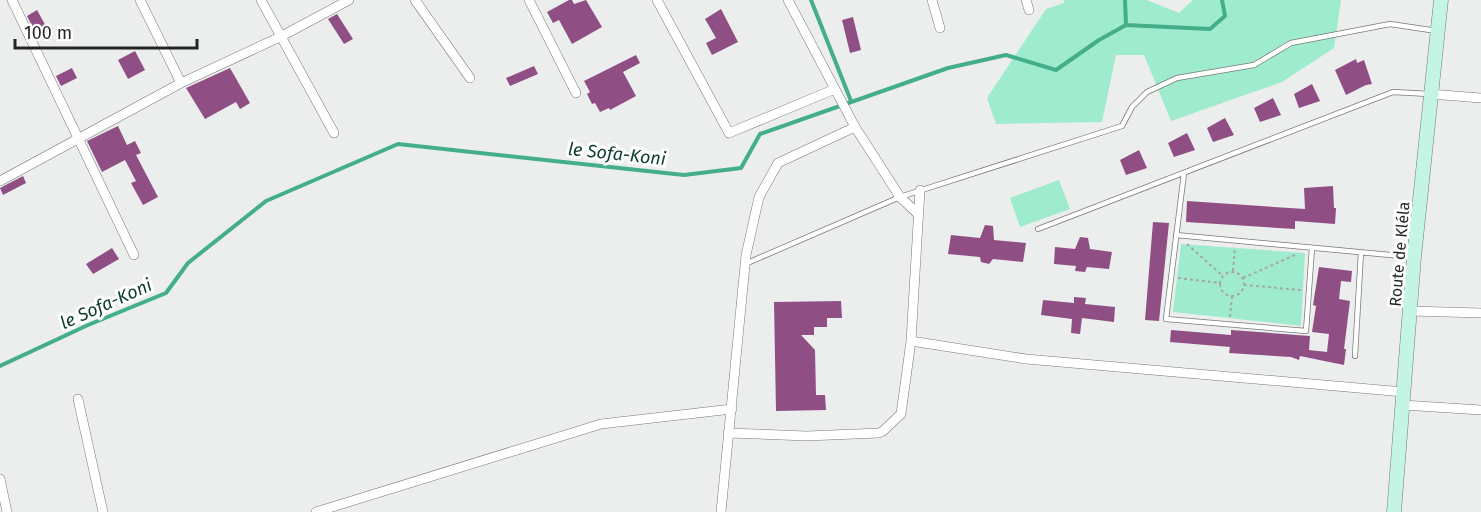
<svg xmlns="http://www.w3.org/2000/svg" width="1481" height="512" font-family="'Fira Sans',sans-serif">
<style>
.green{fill:#9febcd}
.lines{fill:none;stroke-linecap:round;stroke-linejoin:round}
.stream{stroke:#44ae8b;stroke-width:4}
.building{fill:#8f4f84}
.lane-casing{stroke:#777a79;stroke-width:6}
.street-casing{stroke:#777a79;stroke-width:10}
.secondary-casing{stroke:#777a79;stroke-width:15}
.path{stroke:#a4a7a6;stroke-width:2;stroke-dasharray:3 3;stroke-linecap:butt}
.lane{stroke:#fff;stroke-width:4.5}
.street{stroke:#fff;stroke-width:9}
.secondary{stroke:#c3f4e6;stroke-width:14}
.labels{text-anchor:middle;stroke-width:6;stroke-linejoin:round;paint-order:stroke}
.street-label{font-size:16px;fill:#242625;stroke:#fff}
.water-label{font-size:18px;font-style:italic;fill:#0d3c2e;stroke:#fff}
</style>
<rect width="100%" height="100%" fill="#ebeeed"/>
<path class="green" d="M1064,0H1147L1179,13L1193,0H1341L1334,48L1282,82L1171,121L1144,55H1116L1102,122L996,124L987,98L1046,9L1064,3Z
M1059,180L1070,209L1020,227L1010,198Z
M1181,244L1305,253L1301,326L1173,312Z"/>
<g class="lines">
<path class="stream" d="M811,0L851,101
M1125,0L1126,25
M0,366L88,325L166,293L188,263L266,201L398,144L684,175L741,168L760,134L948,68L1006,55L1056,70L1099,40L1126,25L1210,29L1225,16L1222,0"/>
</g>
<path class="building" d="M569,0H572L574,4L586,0L602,27L572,44L559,20L553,23L547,12Z
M721,9L738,42L712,55L706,43L716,38L705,19Z
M37,10L48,30L37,36L27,16Z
M337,14L353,39L344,44L328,19Z
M853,17L861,50L850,53L842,20Z
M135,51L145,70L128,79L118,60Z
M636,55L640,63L623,72L636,96L610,110L609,108L600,112L595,103L592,104L587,94L590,92L584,81Z
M1356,59L1357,63L1364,60L1372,84L1366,85L1346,95L1335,70Z
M534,66L538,74L510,86L506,78Z
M72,68L77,78L61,86L56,76Z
M230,68L250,103L240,109L236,102L205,119L186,88Z
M1312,84L1320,101L1299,108L1294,94Z
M1273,98L1281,115L1260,122L1254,108Z
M1225,118L1234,135L1213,142L1207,128Z
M118,126L127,145L135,141L141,153L136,155L158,197L143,205L131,183L136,181L125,160L102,172L87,141Z
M1187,133L1195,150L1174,157L1168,143Z
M1139,150L1147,168L1126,175L1120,160Z
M23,176L26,183L3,195L0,188Z
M1333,186L1334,208H1336L1335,224L1295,221V229L1186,222L1187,201L1305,209L1304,188Z
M1153,222L1169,223L1159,321L1145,320Z
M985,225L993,226L994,240L1026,243L1023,262L993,259L989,264L981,262L980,257L948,254L951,235L980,238Z
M1080,237L1088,238L1090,249L1112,252L1109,269L1087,267L1085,272L1075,271L1076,266L1054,264L1055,247L1075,249Z
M112,248L119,259L93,274L86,264Z
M1319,267L1352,271L1351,282L1341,281L1339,299L1350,301L1344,349H1346L1344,365L1300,356L1299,360L1291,357L1229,353L1230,347L1170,342L1171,330L1231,335V330L1310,336L1309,350L1327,352L1329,334L1312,332L1316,306L1313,305Z
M1074,297L1086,298L1085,304L1115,307L1114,322L1082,318L1080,334L1071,333L1072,319L1041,315L1043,300L1074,303Z
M841,301L842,318H827V327H814V335H801L815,350L816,395H825L826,410L776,411L774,302Z"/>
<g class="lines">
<defs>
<path id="lane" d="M1184,173L1166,319L1306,331L1312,248
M1038,229L1393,92L1430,94
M1176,235L1412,257
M745,264L900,197L1122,126L1132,107L1147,92L1177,78L1254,65L1291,43L1390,24L1437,31
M1355,356L1361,252"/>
<path id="street" d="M12,0L134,255
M140,0L181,83
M261,0L334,133
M415,0L470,78
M529,0L576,93
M657,0L729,133L835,89
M788,0L855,127L900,197L918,214
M932,0L940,28
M1026,0L1029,10
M1430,94L1481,98
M0,181L181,83L280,37L349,0
M1411,311L1481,313
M911,341L1026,359L1404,392
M78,399L103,512
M1403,405L1481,410
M728,433L807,436L879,433L883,431L901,414L911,341L920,190
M0,479L7,512
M316,512L601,424L732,409
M721,512L746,255L759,197L778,163L855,127"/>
<path id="secondary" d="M1394,512L1414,257L1441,0"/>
</defs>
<use href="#lane" class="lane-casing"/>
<use href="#street" class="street-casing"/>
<use href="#secondary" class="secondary-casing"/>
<path class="path" d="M1187,244L1223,276
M1233,271L1235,247
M1220 284a12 12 0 1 1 24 0a12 12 0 1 1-24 0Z
M1178,278L1220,283
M1243,278L1295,255
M1244,285L1301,290
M1230,317L1232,296"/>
<use href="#lane" class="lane"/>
<use href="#street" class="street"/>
<use href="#secondary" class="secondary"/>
</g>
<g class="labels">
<g class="street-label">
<text transform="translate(1399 254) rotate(-85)" y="6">Route de Kléla</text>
</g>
<g class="water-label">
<text transform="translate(617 154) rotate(6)" y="6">le Sofa-Koni</text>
<text transform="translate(106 304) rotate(-24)" y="6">le Sofa-Koni</text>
</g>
</g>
<path d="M15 39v9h182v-9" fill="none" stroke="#242625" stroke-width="3"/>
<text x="24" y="39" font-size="18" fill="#242625" stroke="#ffffff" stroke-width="4.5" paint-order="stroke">100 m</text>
</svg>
